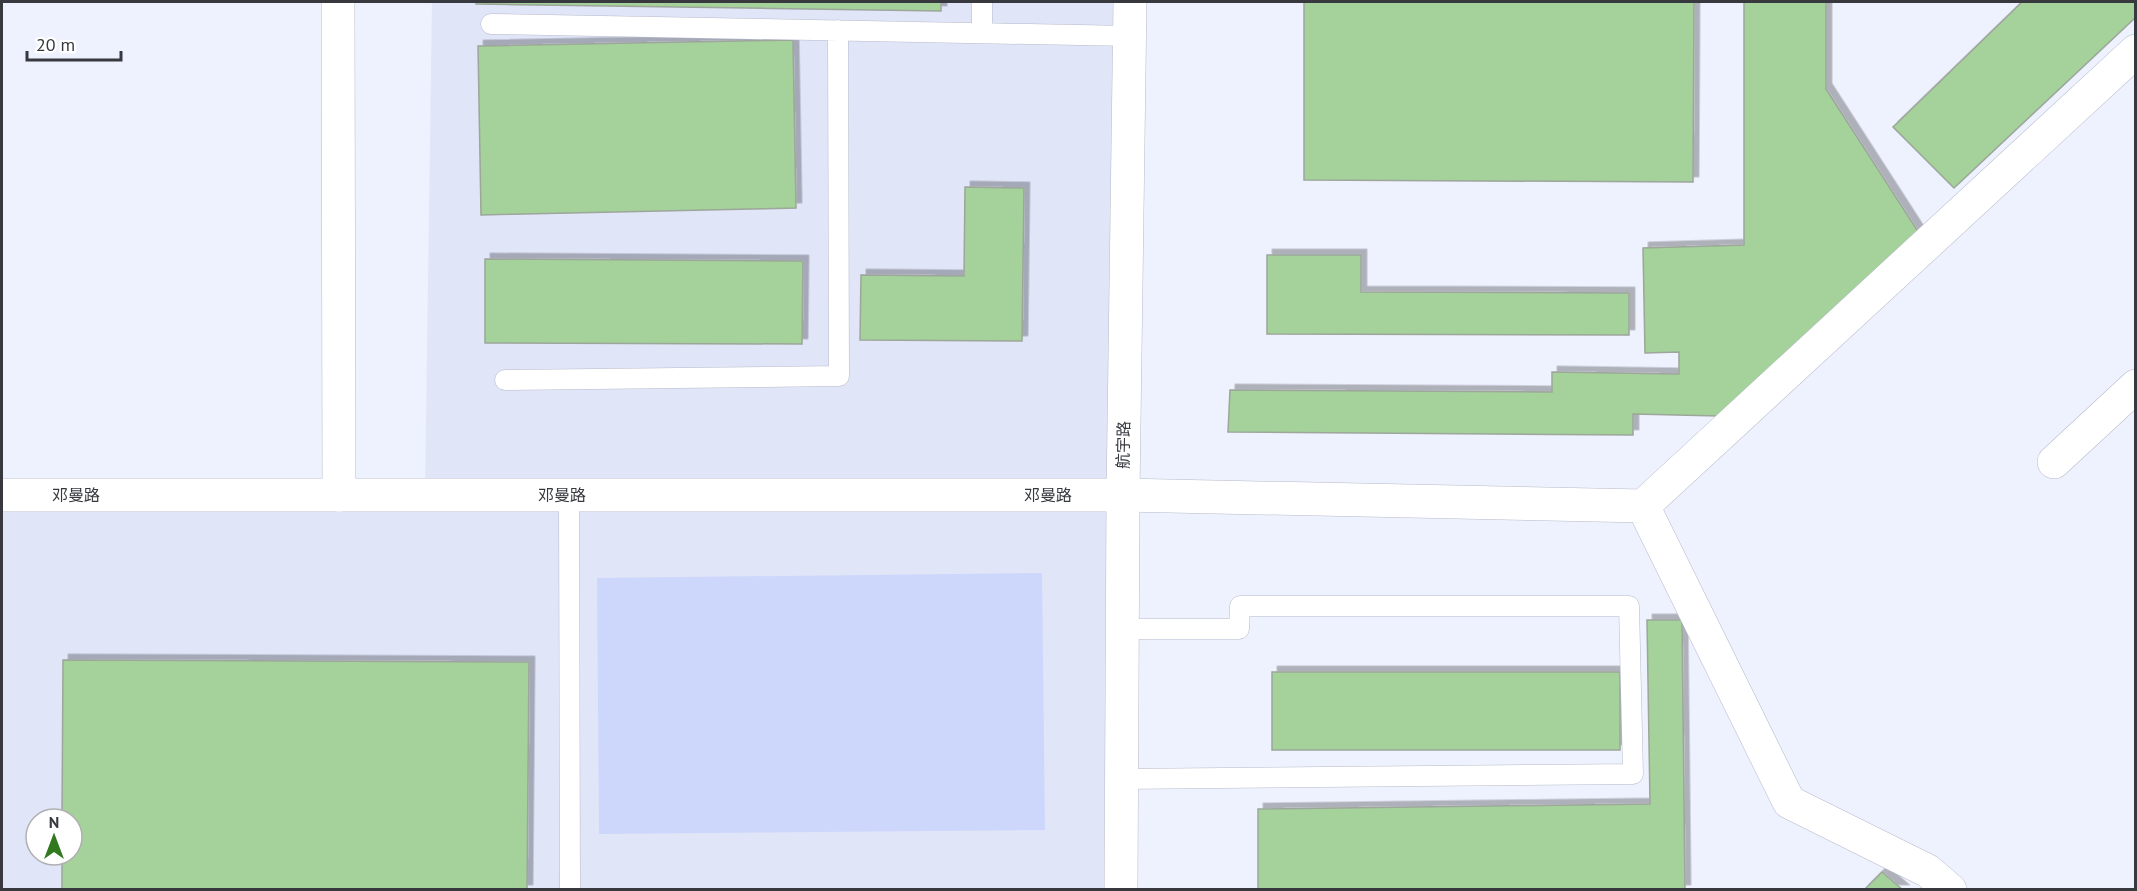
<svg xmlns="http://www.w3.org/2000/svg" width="2137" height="891" font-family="'PT Sans','Noto Sans SC',sans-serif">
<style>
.built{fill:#e1e5f8;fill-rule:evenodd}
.green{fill:#cdd7fb}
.building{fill:#a5d19b;stroke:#9ca69a;stroke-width:1.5;filter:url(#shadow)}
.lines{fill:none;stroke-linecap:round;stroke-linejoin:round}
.service-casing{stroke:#b7bbca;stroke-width:21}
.minor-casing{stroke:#b7bbca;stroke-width:34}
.tertiary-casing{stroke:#b7bbca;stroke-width:34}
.service{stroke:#fff;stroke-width:20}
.minor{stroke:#fff;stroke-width:33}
.tertiary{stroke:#fff;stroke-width:33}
.labels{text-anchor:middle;stroke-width:4.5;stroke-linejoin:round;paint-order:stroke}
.street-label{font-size:16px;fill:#37393f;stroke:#fff}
</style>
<defs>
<filter id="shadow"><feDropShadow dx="5.5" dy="-5.5" stdDeviation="0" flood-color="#0004"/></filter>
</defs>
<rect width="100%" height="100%" fill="#eef1fe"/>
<path class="built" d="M432,2H1130L1121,889L2,890V495L425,494ZM36,819H72V855H36Z"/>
<path class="green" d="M1042,573L1045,830L599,834L597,578Z"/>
<path class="building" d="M476,2H941V11L476,4Z
M1304,2H1694L1693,182L1304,180Z
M1744,2H1826V89L1919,233L1719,416L1633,414V435L1228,432L1230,390L1552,392V372L1679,374V352L1645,353L1643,248L1744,245Z
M2022,2H2136V17L1954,188L1893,127Z
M793,40L796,208L481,215L478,46Z
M965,187L1024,188L1022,341L860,340L861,275L964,276Z
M1267,255H1361V292L1629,293V335L1267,334Z
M485,259L803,261L802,344L485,343Z
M1647,620H1682L1685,890H1258V809L1650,804Z
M63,660L529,662L527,890H62V855H72V819H62Z
M1272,672H1620V750H1272Z
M1882,872L1903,890H1864Z"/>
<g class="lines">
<defs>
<path id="service" d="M491,24L1130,36
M982,33V2
M505,380L839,376L838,30
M569,495L570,890
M1121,779L1633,774L1629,606H1240L1239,629H1122"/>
<path id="minor" d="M338,2L339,495
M2054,462L2136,386
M1123,495L1643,506L1789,802L1928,871L1950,890
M1643,506L2136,51"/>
<path id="tertiary" d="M2,495H1123
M1121,890L1123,495L1130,2"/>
</defs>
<use href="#service" class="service-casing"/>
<use href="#minor" class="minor-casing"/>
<use href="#tertiary" class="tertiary-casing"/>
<use href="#service" class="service"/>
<use href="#minor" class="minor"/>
<use href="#tertiary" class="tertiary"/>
</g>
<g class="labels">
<g class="street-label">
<text transform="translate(1123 445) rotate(-89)" y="6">航宇路</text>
<text x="76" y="501">邓曼路</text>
<text x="562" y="501">邓曼路</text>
<text x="1048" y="501">邓曼路</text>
</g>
</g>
<rect width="2137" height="891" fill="none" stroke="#37393f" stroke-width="6"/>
<g transform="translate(54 837)"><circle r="28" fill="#ffffff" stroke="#afb0b2" stroke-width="1.5"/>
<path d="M0-4.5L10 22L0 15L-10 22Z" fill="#31791e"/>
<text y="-9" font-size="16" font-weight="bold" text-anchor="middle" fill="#37393f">N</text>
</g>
<path d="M27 51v9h94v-9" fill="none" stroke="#37393f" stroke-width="3"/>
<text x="36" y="51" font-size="18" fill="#37393f" stroke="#ffffff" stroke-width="4.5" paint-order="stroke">20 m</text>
</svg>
